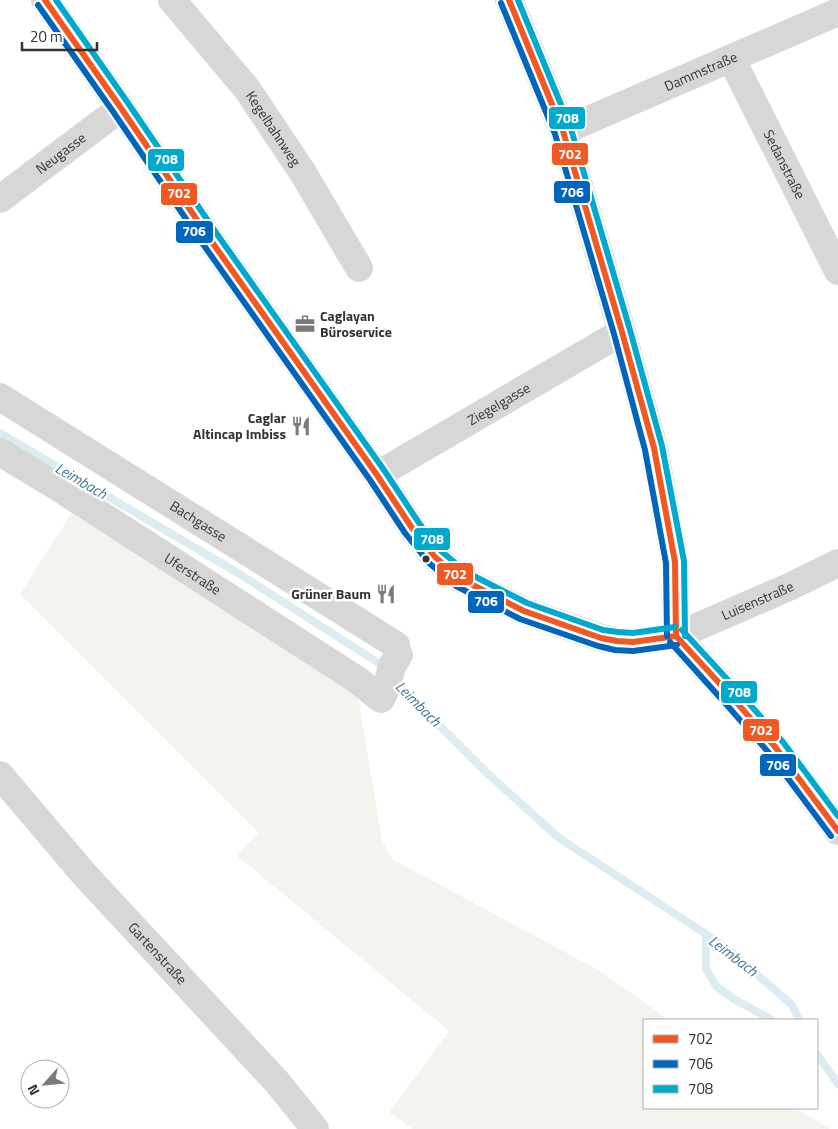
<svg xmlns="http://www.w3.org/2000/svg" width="838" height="1129" font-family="'Titillium Web',sans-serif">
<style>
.green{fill:#f1f5ed}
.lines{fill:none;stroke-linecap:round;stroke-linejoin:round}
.stream{stroke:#ddebf3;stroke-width:8}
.minor{stroke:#d7d7d7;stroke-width:28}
.bus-1-casing{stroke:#fff;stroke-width:10}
.bus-2-casing{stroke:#fff;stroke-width:10}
.bus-3-casing{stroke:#fff;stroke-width:10}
.bus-1{stroke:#f25922;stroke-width:6}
.bus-2{stroke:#0065bd;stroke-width:6}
.bus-3{stroke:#00a9ce;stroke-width:6}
.bus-dot{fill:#333;stroke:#fff;stroke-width:2}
.labels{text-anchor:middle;stroke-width:5;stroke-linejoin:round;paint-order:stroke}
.street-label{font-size:14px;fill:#333;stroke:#fff}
.poi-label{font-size:14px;font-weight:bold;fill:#333;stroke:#fff;text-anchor:end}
.water-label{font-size:15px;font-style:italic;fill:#3f7597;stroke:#fff}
.line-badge{stroke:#fff;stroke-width:2}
.badge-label{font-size:14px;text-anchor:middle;font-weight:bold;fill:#fff}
</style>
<rect width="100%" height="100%" fill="#fff"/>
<path class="green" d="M73,511L357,692L382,840L392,859L598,970L669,1020H644V1108H795L830,1129H413L389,1112L449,1031L236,855L259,833L20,594Z"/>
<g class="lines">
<path class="stream" d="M0,433L238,573L377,662L385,671
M395,681L488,774L559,838L706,934L736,956L792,1005L799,1020
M706,934V969L716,986L732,998L772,1020
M817,1054L838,1084"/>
<g class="minor">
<path id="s1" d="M45,0L121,108L212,242L377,475L412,528L435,557L461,579L524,611L601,638L617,641L633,642L676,636L789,587L838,563"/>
<path id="s2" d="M172,0L247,89L303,173L359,268"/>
<path d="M509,0L563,131L622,332L654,448L675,562L676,636"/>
<path id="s3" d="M731,58L838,271"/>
<path id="s4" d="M563,131L838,12"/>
<path id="s5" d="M0,199L121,108"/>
<path id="s6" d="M0,397L396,645"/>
<path id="s7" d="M0,452L56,486L356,679L381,699L386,689L392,666L399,655"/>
<path id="s8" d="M377,475L622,332"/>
<path d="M676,636L732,697L776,748L838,831"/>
<path id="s9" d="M0,775L84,874L277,1082L315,1129"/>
</g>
<defs>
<path id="bus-1" d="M45,0L121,108L212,242L377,475L412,528L435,557L461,579L524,611L601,638L617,641L633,642L676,636
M509,0L563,131L622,332L654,448L675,562L676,636
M676,636L732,697L776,748L838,831"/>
<path id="bus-2" d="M501,3L555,134L614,334L645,450L666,563L667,636
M38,5L114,113L205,247L370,480L405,533L429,563L456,586L520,619L598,646L615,650L633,651L677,645
M670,642L725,703L769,753L831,836"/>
<path id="bus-3" d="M56,0L128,103L219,237L384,470L419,523L441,551L466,572L527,603L603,630L618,632L633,633L675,627
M518,0L571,129L630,330L662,446L684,561L685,636
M682,630L738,691L783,742L838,816"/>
</defs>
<use href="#bus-1" class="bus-1-casing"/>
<use href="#bus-2" class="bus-2-casing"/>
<use href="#bus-3" class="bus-3-casing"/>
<use href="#bus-1" class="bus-1"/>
<use href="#bus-2" class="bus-2"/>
<use href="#bus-3" class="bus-3"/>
</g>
<defs>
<symbol id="office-bare" viewBox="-9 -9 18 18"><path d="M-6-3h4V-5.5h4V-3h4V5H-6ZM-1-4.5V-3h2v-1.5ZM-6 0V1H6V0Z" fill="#7a7a7a" stroke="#fff" stroke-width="2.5" paint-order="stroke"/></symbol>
<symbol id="restaurant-bare" viewBox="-9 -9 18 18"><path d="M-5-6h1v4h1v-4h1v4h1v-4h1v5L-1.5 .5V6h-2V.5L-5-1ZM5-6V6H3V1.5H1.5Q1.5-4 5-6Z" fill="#7a7a7a" stroke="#fff" stroke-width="2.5" paint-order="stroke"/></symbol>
</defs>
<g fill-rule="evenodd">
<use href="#office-bare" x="291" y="310" width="28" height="28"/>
<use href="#restaurant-bare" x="287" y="412" width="28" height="28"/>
<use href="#restaurant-bare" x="372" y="580" width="28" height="28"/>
</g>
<circle class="bus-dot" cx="426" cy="559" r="4.5"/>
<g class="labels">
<g class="street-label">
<text dy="5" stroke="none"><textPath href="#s4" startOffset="150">Dammstraße</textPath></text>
<text dy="5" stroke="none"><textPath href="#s2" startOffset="164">Kegelbahnweg</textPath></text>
<text dy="5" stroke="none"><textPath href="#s5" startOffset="76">Neugasse</textPath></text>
<text dy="5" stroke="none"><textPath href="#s3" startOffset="119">Sedanstraße</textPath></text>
<text dy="5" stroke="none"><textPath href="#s8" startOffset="141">Ziegelgasse</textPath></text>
<text dy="5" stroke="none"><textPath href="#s6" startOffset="234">Bachgasse</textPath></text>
<text dy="5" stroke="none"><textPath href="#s7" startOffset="228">Uferstraße</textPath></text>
<text dy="5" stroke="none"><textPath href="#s1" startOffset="1031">Luisenstraße</textPath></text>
<text dy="5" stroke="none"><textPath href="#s9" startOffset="238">Gartenstraße</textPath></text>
</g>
<g class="poi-label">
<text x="320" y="321" text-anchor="start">Caglayan<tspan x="320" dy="16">Büroservice</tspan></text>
<text x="286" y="423">Caglar<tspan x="286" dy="16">Altincap Imbiss</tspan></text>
<text x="371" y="599">Grüner Baum</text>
</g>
<g class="water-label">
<text transform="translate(81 481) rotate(30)" y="5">Leimbach</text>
<text transform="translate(418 704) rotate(45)" y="5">Leimbach</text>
<text transform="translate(733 956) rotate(37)" y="5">Leimbach</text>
</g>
</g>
<g class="line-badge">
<rect x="548" y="106" width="38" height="24" rx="5" fill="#00a9ce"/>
<rect x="551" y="142" width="38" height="24" rx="5" fill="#f25922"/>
<rect x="147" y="148" width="38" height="24" rx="5" fill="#00a9ce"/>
<rect x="553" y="180" width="38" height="24" rx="5" fill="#0065bd"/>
<rect x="160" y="182" width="38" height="24" rx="5" fill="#f25922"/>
<rect x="175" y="220" width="39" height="24" rx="5" fill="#0065bd"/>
<rect x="413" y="527" width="38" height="24" rx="5" fill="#00a9ce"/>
<rect x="436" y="562" width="38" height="24" rx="5" fill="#f25922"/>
<rect x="467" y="590" width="38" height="24" rx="5" fill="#0065bd"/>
<rect x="720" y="680" width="38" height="24" rx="5" fill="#00a9ce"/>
<rect x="742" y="718" width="38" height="24" rx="5" fill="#f25922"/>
<rect x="759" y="753" width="38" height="24" rx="5" fill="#0065bd"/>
</g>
<g class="badge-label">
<text x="567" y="123">708</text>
<text x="570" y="159">702</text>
<text x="166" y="164">708</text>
<text x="572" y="197">706</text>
<text x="179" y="198">702</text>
<text x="194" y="236">706</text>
<text x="432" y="544">708</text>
<text x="455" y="579">702</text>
<text x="486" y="606">706</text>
<text x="739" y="697">708</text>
<text x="761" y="735">702</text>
<text x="778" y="770">706</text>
</g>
<rect x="643" y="1019" width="175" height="90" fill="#ffffff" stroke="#adadad"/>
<rect x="653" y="1035" width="25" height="8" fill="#f25922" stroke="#adadad"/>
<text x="688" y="1044" font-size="15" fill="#333333">702</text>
<rect x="653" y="1060" width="25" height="8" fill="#0065bd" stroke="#adadad"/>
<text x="688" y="1069" font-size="15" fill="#333333">706</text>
<rect x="653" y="1085" width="25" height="8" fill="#00a9ce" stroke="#adadad"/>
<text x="688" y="1094" font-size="15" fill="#333333">708</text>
<g transform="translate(45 1084) rotate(243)"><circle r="24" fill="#ffffff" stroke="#adadad"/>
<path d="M0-4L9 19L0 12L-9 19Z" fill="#7a7a7a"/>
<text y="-8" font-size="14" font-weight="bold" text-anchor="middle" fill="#333333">N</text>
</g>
<path d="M22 42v8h75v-8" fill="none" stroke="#333333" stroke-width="2.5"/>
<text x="30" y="42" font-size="15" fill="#333333" stroke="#ffffff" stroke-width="4" paint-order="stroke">20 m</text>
</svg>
